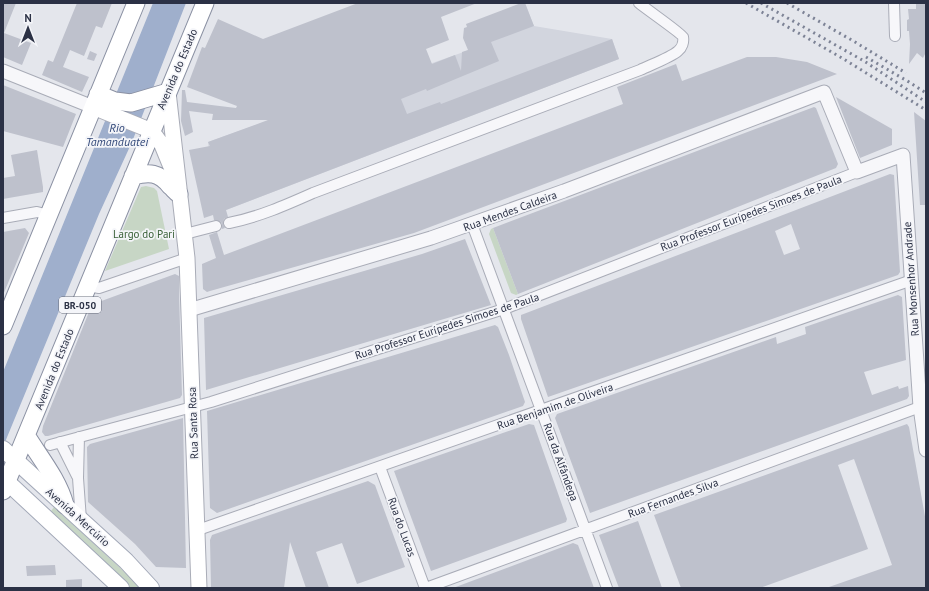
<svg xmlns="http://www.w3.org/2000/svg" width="929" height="591" font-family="'PT Sans',sans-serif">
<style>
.built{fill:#d2d5de}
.green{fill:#c7d6c5}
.water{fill:#9fafcc}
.building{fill:#bec1cc;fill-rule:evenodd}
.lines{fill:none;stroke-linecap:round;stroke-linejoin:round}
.minor-casing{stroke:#a9acb7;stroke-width:12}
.tertiary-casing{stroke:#a9acb7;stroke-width:15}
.secondary-casing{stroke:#a9acb7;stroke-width:17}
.primary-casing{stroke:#a3a9b8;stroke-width:18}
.trunk-casing{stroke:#8b91a3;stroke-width:19}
.minor{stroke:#f7f7fa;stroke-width:10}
.tertiary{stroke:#f7f7fa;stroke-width:13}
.secondary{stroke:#fff;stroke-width:15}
.primary{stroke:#fff;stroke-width:16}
.trunk{stroke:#fff;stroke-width:17}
.rail{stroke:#7d8396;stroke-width:3;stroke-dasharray:2 4;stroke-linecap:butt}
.labels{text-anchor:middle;stroke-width:3.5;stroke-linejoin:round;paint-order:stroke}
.shield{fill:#f4f5f9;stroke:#676c7b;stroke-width:1}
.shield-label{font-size:10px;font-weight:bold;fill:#2b3145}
.street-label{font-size:11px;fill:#2b3145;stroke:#f4f5f9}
.park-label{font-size:11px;fill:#3a6138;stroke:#f4f5f9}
.water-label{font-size:12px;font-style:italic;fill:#344a7a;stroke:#f4f5f9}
</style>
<rect width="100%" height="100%" fill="#e4e6ec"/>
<path class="built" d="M521,3H525L534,26L612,39L619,59L226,210L210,159L208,142L475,48Z"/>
<path class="green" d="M146,186L154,188L157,191L169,249L105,271L141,187Z
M493,228L518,294L516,295L511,293L489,234L491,229Z
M54,507L130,577L141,588H131L51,511Z"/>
<path class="water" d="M153,3H186L132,142L99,214L3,447V372Z"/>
<path class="building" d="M3,3H16L4,33L31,43L22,65L3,57Z
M77,3H112L102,28L96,26L84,56L70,50L63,67L89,77L82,92L42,75L48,60L53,62Z
M358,3H477L441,17L449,40L426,49L432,64L455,55L461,71L462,52L468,50L463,38L464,28L467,27L466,24L521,3H525L534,26L491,42L499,61L434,88L427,91L426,89L401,99L407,114L440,102L441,104L612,39L619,59L226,210L228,217L224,219L223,224L225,228L222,229V225L221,222L214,220L213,215L204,218L189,150L210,146L208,142L268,120H212L213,114L189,111L193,132L185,136L181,121L182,90H185L187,102L236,108L237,106L187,87L202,47L205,48L218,19L263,39Z
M916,3H926V52L923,58L917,53L909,64L910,44L909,31H907V20L909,19L908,9H916Z
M90,51L97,54L94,61L87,59Z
M747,57H776L807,62L837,74L414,233L210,291L207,292L203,289L202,264L216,258L209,235L217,232L224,255L623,104L617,87L676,64L682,81Z
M3,85L76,114L63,147L3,131Z
M836,97L892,129V145L860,158Z
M814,107L816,108L838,164L836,168L518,294L493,228Z
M914,112L926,121V205H920Z
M37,150L43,187V192L3,199V178L15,176L11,155Z
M890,174L894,175L900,272L898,275L548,397L521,319V315ZM791,224L800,249L784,255L775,231Z
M25,228L29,233L3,295V232Z
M465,239L491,305L206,390L204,318L422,254Z
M175,274L179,276V293L182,395L180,398L48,436H45L42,432L43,426L91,307L96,303Z
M898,295L902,297L906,360L864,372L872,395L898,386L899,389L908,386L909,396L907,399L590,513L555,418L557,414L776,337L777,344L806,334L805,327Z
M495,325L498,327L509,355L525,402L523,406L217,513L210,508L207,411Z
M183,418L186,568L156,567L135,544L88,502L87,447L90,444Z
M529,424L534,425L567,519L566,522L431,571L394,471Z
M907,424L909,427L926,522V588H829V587L892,565L854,459L838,465L868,549L760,588H681L654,515Z
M368,481L375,485L405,567L357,584L342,543L316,552L329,588H306L290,542L284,588H211L210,540L212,535Z
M638,521L660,582L662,588H619L599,535Z
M573,543L578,545L594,588H453Z
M55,565L56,575L27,576L26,566Z
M82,579V588H66V580Z"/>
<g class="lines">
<defs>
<path id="minor" d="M894,3L895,36
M3,218L37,212L49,215
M229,223C259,217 286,205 313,193L640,70C650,65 670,58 678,51C682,48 684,42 683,37C681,33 646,9 639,3
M472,224L607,588
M185,234L216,226
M88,286L99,288L102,287L187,258
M79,437L78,478L81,520
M60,442L77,476
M50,445L211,402L504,309L857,172
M380,467L425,588
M198,530L912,280
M426,588L920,407"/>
<path id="tertiary" d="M3,71L93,107
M189,310L431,238L564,191L824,92L857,172L903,155L920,407L926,450"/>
<path id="secondary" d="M168,92L187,258L199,588
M93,107L152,131L162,145L171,167"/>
<path id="primary" d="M3,449L126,561L151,588
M3,478L121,588"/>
<path id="trunk" d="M98,94L115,101L131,103L168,92
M133,176C149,172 159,172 170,186C174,189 175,192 179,194
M3,326L136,3
M26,435C40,458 58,479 65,505
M3,491L205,3"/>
</defs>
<use href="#minor" class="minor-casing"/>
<use href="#tertiary" class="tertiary-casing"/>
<use href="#secondary" class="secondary-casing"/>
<use href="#primary" class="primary-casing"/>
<use href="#trunk" class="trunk-casing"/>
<use href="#minor" class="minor"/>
<use href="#tertiary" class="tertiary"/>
<use href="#secondary" class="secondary"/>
<use href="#primary" class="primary"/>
<use href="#trunk" class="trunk"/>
<path class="rail" d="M746,3L842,58L926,110
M761,3L864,61L926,102
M787,3L855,42L906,73
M866,57L909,82L926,93"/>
</g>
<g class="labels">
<rect class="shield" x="59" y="297" width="42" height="16" rx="3"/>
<g class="shield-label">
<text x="80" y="309">BR-050</text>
</g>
<g class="street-label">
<text transform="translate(177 69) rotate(-67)" y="4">Avenida do Estado</text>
<text transform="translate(510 211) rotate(-20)" y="4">Rua Mendes Caldeira</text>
<text transform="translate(751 213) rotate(-21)" y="4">Rua Professor Eurípedes Simoes de Paula</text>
<text transform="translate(911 279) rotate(-94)" y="4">Rua Monsenhor Andrade</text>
<text transform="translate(447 326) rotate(-18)" y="4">Rua Professor Eurípedes Simoes de Paula</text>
<text transform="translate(54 369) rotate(-68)" y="4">Avenida do Estado</text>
<text transform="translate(555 406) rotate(-19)" y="4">Rua Benjamim de Oliveira</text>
<text transform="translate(193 423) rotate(-92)" y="4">Rua Santa Rosa</text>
<text transform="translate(561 462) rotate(70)" y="4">Rua da Alfândega</text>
<text transform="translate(673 498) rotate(-20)" y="4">Rua Fernandes Silva</text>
<text transform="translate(78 517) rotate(42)" y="4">Avenida Mercúrio</text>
<text transform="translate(402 527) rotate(70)" y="4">Rua do Lucas</text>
</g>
<g class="park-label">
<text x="144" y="238">Largo do Pari</text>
</g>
<g class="water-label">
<text x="117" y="132">Rio<tspan x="117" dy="14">Tamanduateí</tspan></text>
</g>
</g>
<rect width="929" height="591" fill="none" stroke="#2b3145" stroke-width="8"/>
<g transform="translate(28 28)" stroke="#f4f5f9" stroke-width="3" paint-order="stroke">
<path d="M0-3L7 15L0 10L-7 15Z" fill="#2b3145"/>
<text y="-6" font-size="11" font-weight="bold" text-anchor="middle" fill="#2b3145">N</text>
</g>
</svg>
